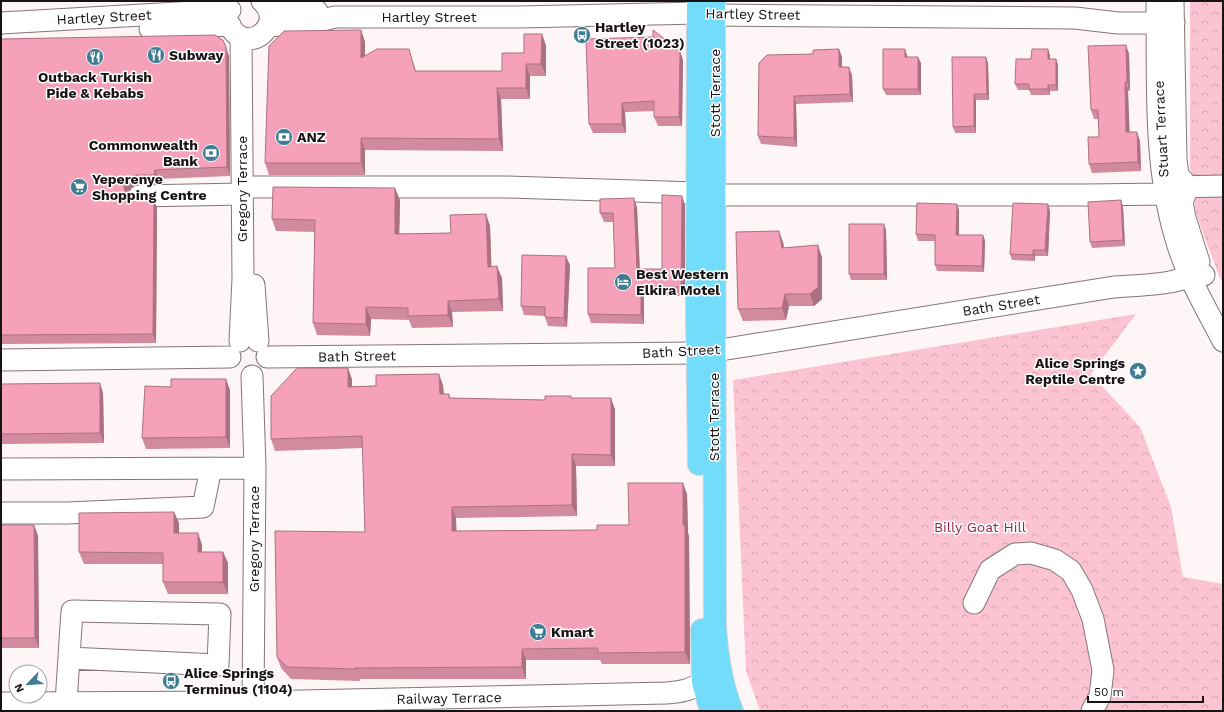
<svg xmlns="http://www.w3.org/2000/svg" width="1224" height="712" font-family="'Work Sans',sans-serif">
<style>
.forest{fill:url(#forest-crowns)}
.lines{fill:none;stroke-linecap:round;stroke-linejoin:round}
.minor-casing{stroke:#837679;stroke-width:23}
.major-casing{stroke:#d5d5d5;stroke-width:24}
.minor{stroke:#fff;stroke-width:21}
.major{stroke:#74dcfb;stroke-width:22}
.wall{fill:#d28a9f}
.shaded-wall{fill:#ab7182}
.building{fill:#f4a1b9;stroke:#ab7182}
.labels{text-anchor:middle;stroke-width:3;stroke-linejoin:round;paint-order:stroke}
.street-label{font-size:14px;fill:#181314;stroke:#fff}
.poi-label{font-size:14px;font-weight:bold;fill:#181314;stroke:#fff;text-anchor:start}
.park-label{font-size:14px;fill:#982152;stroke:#fff}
</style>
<defs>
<pattern id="forest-crowns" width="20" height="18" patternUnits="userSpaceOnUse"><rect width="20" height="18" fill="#fcc4d3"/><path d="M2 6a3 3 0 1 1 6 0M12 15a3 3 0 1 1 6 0" fill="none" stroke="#d7a8b4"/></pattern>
</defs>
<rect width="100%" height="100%" fill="#fef5f7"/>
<path class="forest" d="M1190,1H1223V283L1219,276L1196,214L1190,168Z
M1136,314L1091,374L1140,427L1171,507L1183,577L1223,584V711H760L746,671L733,380Z"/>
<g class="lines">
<defs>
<path id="minor" d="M1157,1C1158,80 1153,163 1176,239C1186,275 1206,308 1223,341
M1173,1L1176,160L1178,175L1188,187L1182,202L1185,218L1199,262
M268,9L317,11
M715,15L1075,18L1118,23H1174
M1,23L230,10
M269,26L315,22L335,17H520L698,13
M231,28C249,56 287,23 262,1
M150,29L230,25
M254,187H505L697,193
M1175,187L1223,186
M715,195H1086L1166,194
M139,196L242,194
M254,285L258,341
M240,341L243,279L241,37
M714,351L1114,287C1133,286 1152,285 1170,282C1183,279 1191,276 1204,275
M267,357L698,353
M1,360L230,357
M252,376L255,468L253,702
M1,469L255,468
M1,513H67L203,507L211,468
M974,603L990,570L1015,554L1031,553L1055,560L1071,571L1082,590L1093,619L1103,670L1100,696L1092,711
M1,703L253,702L666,693C682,692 690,690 703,682
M66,703L72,611L220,614L218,665L69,658"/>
<path id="major" d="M698,1L697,313L699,464
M714,1L715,627C717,656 721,684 732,711
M702,630L703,682L711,711"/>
</defs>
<use href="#minor" class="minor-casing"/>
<use href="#major" class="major-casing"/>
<use href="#minor" class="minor"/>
<use href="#major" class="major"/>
</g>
<path class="wall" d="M361,30L365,42V56L413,61L416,71H502L524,53L542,34L546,46V76H530V99H501L503,151L365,150V175H269L265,163Z
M1,39L229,56L230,176L158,179L157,184H139L133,186L129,190L127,195L130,198L157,208L156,343L1,344Z
M1126,45L1129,54L1130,91H1128L1129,132L1140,141L1141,171L1092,173L1089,164L1099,137L1098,119H1094L1091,110Z
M839,49L842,57V67L852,75L853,102L796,104L797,147L761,144L758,136L813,54Z
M907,55V57L921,63V95H886L883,89Z
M1050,55V59H1056L1058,65V91H1050V95H1031L1029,90H1018L1015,84L1031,59Z
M986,57L988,63L989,100H976V133H955L953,127Z
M683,60L682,126H658L654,117V111L625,112L626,133H593L589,124Z
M400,200L399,234L451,233L486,214L490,226L491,266L502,278L503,311L452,312L453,327L412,328L409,320L371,319L370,336L317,335L313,323L315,232L276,231L272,219Z
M1121,200L1123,207L1125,246L1092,248L1090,242Z
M685,205V296H644V324L591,323L588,314L615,268L613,222H604L600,213L637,207L640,269H662Z
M959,210V235H983L985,241L984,272L937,271L935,265V241H918L916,234Z
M1050,211L1048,256H1035V261L1012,260L1010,254Z
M886,230L887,280H851L849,274Z
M783,242L784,248L822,257V299L814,306H789L786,320L743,321L738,309Z
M570,265L567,327L548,326L545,317V316L524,315L521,306Z
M352,379V386L443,385L444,394H449L450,398L545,400L572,398H611L615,410V466H576L577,516L456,518V531L597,530L629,525L687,494L688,533L689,536L690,664H602L600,660H526V679H360V681L291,679L281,668L277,657L365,532L363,448L275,451L271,439Z
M1,384L103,393L104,443L1,444Z
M230,390V448L146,449L142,438Z
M174,512L179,523V533H198L202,545V552H223L228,563V594H168L163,582V564H84L79,552Z
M1,525H34L38,536L39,648H1Z"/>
<path class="shaded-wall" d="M361,30L365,42V70L361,58Z
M542,34L546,46V76L541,64Z
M1126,45L1129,54L1130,91L1127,82Z
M226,47L229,56L230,176L227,167Z
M839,49L842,57V75L839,67Z
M905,49L907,55V63L905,57Z
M1048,49L1050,55V65L1048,59Z
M680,51L683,60L682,126L679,117Z
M918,57L921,63V95L918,89Z
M986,57L988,63L989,100L987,94Z
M1056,59L1058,65V91L1056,85Z
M526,64L530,76V99L526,88Z
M849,67L852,75L853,102L850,94Z
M1125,82L1128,91L1130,141L1126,132Z
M1048,85L1050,91V95L1048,89Z
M497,88L501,99L503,151L499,139Z
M974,94L976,100V133L974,126Z
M794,96L796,104L797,147L794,138Z
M622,103L625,112L626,133L622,124Z
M1137,132L1140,141L1141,171L1138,162Z
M361,138L365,150V175L361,163Z
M155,170L158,179L157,184L154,175Z
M130,177L133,186L129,190L127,196L129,203L124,187L125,181Z
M395,188L400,200L399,246L395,234Z
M682,196L685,205V296L681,287Z
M634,198L637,207L640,278L637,269Z
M154,199L157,208L156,343L153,334Z
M1121,200L1123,207L1125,246L1123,240Z
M957,204L959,210V241L956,235Z
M1048,204L1050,211L1048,256L1045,250Z
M486,214L490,226L492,278L488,267Z
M884,224L886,230L887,280L884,274Z
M779,231L783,242L786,260L782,248Z
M983,235L985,241L984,272L982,266Z
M818,245L822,257V299L814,306L810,294Z
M1033,250L1035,256V261L1033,255Z
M566,256L570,265L567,327L564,318Z
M497,266L502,278L503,311L499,299Z
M641,287L644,296V324L641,315Z
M785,294L789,306L786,320L782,308Z
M448,301L452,312L453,327L448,315Z
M366,307L371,319L370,336L366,324Z
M348,368L352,379V398L348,387Z
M439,374L443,385L444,406L440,394Z
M226,379L230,390V448L226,437Z
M100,383L103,393L104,443L100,433Z
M611,398L615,410V466L611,455Z
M572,454L576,466L577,516L572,505Z
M683,483L687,494L688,533L689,536L690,664L685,652Z
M452,507L456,518L457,542L452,531Z
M174,512L179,523V545L174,533Z
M34,525L38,536L39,648L35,638Z
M198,533L202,545V563L198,552Z
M223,552L228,563V594L223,582Z
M522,649L526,660V679L522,667Z"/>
<path class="building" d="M361,30V58L377,49H409L415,71H502V53H524V34H542L541,64H526V88H497L499,139L361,138V163H265L269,46L284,31Z
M653,30L680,51L679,117H654V101L622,103V124H589L586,39L653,37Z
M215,35L223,40L226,47L227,167L155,170L154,175H136L130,177L125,181L124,187L126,194L130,198L136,199H154L153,334L1,335V39Z
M1126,45L1127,82H1125L1126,132H1137L1138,162L1089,164L1088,137H1099L1098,110H1091L1088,46Z
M839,49V67H849L850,94L794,96V138L758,136L759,63L767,55L813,54V50Z
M883,49H905V57H918V89H883Z
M1032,49H1048V59H1056V85H1048V89H1029V84H1015L1016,59H1031Z
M952,57H986L987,94H974V126L953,127Z
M273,187L395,188V234L451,233L450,215L486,214L488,267L497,266L499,299L448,301V315L408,316V308L366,307V324L313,323L315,220L272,219Z
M662,195L682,196L681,287H641V315L588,314V268H615L613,213H600V199L634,198L637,269H662Z
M1121,200L1123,240L1090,242L1088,202Z
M917,203L957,204L956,235H983L982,266L935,265V235L916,234Z
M1013,203L1048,204L1045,250H1033V255L1010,254Z
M849,224H884V274H849Z
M779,231L782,248L818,245V287L810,294H785L782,308L738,309L736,232Z
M522,255L566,256L564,318L545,317V307L521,306Z
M297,368H348V387L376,386V375L439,374L440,394H449V398L545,400V396H571V398H611V455L572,454V505L452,507V531L597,530V525H629L628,483H683V525H685V652L598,653V648L522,649V667L355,668L356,669L287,667L277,657L275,531L365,532L362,436L271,439V396Z
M171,379H226V437L142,438L145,386L171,387Z
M100,383V433L1,434V384Z
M174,512V533H198V552H223V582H163V553L79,552V513Z
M1,525H34L35,638H1Z"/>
<defs>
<symbol id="bus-disc" viewBox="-11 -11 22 22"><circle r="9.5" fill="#407c93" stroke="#fff"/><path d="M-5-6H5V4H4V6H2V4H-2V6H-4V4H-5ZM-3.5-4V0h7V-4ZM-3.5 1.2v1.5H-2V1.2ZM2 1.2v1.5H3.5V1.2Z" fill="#fff"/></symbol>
<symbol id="restaurant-disc" viewBox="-11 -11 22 22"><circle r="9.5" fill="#407c93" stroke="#fff"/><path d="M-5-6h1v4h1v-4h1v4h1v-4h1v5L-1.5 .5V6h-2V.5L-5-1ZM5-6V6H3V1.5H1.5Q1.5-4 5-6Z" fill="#fff"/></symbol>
<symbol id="bank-disc" viewBox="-11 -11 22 22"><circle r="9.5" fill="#407c93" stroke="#fff"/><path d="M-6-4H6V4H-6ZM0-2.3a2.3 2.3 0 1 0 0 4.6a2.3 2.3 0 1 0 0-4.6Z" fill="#fff"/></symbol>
<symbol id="supermarket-disc" viewBox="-11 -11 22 22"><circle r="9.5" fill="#407c93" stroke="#fff"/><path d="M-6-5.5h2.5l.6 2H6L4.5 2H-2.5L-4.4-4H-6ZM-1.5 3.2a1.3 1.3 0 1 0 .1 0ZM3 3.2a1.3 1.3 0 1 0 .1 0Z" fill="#fff"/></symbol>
<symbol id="hotel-disc" viewBox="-11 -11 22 22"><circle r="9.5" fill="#407c93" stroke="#fff"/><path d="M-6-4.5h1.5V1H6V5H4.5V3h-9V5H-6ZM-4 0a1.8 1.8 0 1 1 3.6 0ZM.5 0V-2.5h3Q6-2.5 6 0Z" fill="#fff"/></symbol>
<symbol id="sight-disc" viewBox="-11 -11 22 22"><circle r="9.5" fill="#407c93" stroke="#fff"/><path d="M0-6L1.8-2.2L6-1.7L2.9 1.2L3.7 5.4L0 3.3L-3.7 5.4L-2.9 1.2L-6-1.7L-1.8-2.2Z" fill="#fff"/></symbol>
</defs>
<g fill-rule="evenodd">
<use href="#bus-disc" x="572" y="25" width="20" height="20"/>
<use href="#restaurant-disc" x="146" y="45" width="20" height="20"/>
<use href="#restaurant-disc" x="85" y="47" width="20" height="20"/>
<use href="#bank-disc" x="274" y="127" width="20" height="20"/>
<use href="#bank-disc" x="201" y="143" width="20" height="20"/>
<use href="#supermarket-disc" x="69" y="177" width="20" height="20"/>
<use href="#hotel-disc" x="613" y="272" width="20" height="20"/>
<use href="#sight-disc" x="1128" y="361" width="20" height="20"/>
<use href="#supermarket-disc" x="528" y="622" width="20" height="20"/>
<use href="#bus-disc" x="161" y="671" width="20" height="20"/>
</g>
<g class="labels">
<g class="street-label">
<text transform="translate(753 14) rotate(1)" y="5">Hartley Street</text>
<text transform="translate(104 17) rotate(-3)" y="5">Hartley Street</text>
<text x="429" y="22">Hartley Street</text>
<text transform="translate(715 93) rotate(-90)" y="5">Stott Terrace</text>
<text transform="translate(1161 129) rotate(-93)" y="5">Stuart Terrace</text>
<text transform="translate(242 189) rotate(-90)" y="5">Gregory Terrace</text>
<text transform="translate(1001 305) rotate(-9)" y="5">Bath Street</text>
<text transform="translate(681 351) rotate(-3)" y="5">Bath Street</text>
<text transform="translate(357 356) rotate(-1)" y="5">Bath Street</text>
<text transform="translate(714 417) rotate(-90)" y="5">Stott Terrace</text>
<text transform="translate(254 539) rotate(-90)" y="5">Gregory Terrace</text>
<text transform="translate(449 698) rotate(-1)" y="5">Railway Terrace</text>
</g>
<g class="poi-label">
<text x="595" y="32">Hartley<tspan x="595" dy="16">Street (1023)</tspan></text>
<text x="169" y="60">Subway</text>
<text x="95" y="82" text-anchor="middle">Outback Turkish<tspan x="95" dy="16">Pide &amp; Kebabs</tspan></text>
<text x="297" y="142">ANZ</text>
<text x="198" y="150" text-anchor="end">Commonwealth<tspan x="198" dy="16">Bank</tspan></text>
<text x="92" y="184">Yeperenye<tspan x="92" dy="16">Shopping Centre</tspan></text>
<text x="636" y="279">Best Western<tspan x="636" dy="16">Elkira Motel</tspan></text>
<text x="1125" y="368" text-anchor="end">Alice Springs<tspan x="1125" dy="16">Reptile Centre</tspan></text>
<text x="551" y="637">Kmart</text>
<text x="184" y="678">Alice Springs<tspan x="184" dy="16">Terminus (1104)</tspan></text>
</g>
<g class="park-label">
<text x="980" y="532">Billy Goat Hill</text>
</g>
</g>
<rect width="1224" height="712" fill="none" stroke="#181314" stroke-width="4"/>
<g transform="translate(28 684) rotate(245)"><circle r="19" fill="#ffffff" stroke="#a3a1a1"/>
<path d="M0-3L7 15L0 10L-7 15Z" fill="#407c93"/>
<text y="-6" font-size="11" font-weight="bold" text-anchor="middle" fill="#181314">N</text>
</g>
<path d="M1088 696v6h115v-6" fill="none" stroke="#181314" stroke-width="2"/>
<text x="1094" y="696" font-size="12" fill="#181314" stroke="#ffffff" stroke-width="3" paint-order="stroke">50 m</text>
</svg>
